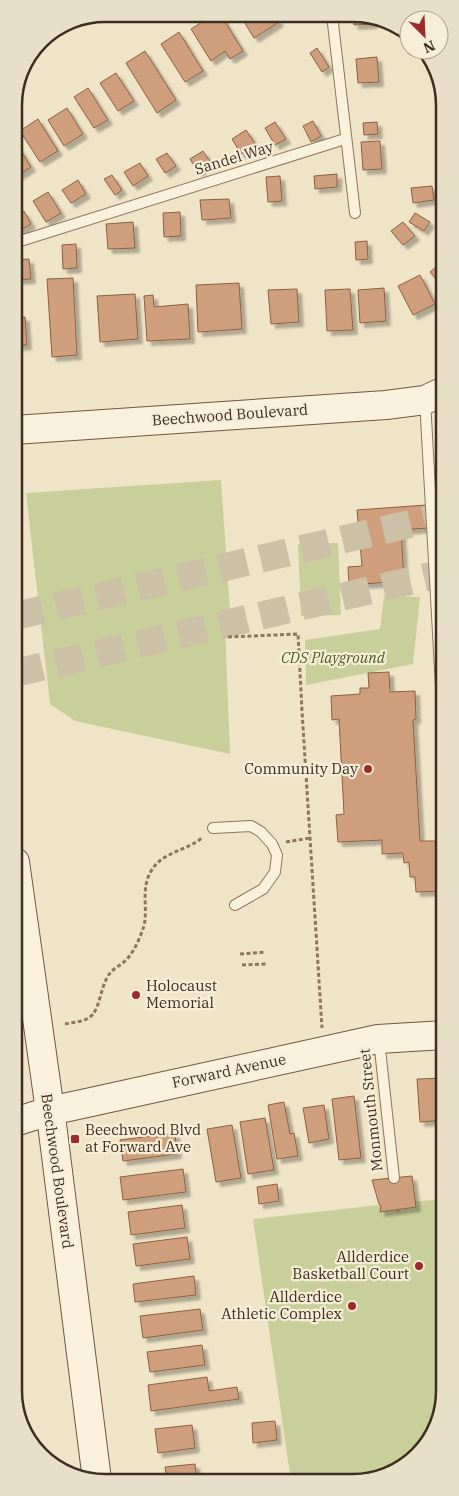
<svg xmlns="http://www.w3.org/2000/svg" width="459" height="1496" font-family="'IBM Plex Serif',serif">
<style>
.green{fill:#c9cf9b}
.building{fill:#cf9f7d;stroke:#8d5f41;filter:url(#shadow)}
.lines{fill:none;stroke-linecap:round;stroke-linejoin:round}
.highway-tunnel{stroke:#ccc0a6;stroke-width:28;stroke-dasharray:28 14;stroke-linecap:butt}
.lane-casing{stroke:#8d765c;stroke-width:12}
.secondary-casing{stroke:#6f573f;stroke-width:30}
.path{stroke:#8d765c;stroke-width:3;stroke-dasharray:4 2.5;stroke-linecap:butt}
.lane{stroke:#faf1dc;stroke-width:10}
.secondary{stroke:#faf1dc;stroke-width:28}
.poi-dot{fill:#9e2a2b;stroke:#f7eed8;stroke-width:2}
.labels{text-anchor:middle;stroke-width:4.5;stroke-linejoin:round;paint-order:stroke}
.street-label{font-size:15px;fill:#3d2e20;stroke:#f7eed8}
.park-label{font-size:15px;font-style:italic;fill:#4d5a26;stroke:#f7eed8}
.poi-label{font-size:15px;fill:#3d2e20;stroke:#f7eed8;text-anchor:end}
.rim{fill:none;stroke:#3d2e20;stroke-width:2.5}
</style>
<defs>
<filter id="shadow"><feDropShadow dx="4.5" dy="4.5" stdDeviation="1" flood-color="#0004"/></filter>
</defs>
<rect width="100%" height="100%" fill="#f0e4c8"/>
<path class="green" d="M221,480L231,624L225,626L230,754L75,721L50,704L26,493Z
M338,543L341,615L301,616L298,544Z
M384,596L420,597L413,664L306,685L305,640L380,629Z
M445,1199V1396L422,1451L371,1481H291L253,1219L397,1203Z"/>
<path class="building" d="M215,14L221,15L243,51L230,59L225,51L211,61L191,29Z
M240,15H274L279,22L254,38Z
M353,15L372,16L373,24L354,25Z
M179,32L203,71L185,82L161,44Z
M317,48L329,67L322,72L310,53Z
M145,51L176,100L157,113L126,63Z
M377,57L379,82L358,83L356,59Z
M116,73L134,101L118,111L100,83Z
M439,78L444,88V94L436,95L434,79Z
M88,88L108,120L94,128L74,97Z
M67,108L83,134L64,146L48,120Z
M38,119L58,151L40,162L20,131Z
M313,121L321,136L311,142L303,126Z
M275,122L286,139L275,145L265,128Z
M377,122L378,134L364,135L363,123Z
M246,130L256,145L241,154L232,139Z
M444,139V176H441L436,140Z
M14,140L31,167L14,178Z
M380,141L382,169L363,170L361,142Z
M203,151L211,163L198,172L190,159Z
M167,153L176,166L165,173L156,159Z
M140,163L148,176L133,186L124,172Z
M337,174V187L315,189L314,176Z
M112,175L122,190L115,195L104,179Z
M280,176L282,201L268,202L266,177Z
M78,180L86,194L71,203L62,190Z
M432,186L434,200L413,203L411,188Z
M48,192L61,213L46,222L33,201Z
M229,199L231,218L202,220L200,200Z
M24,211L31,224L19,231L14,223V217Z
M180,212L181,236L164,237L163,213Z
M415,213L430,222L424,231L409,222Z
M133,222L135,248L108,249L106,224Z
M403,222L415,236L403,245L391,231Z
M367,241L368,259L356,260L355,242Z
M76,244L77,268L63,269L62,245Z
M29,259L31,279L14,280V260Z
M444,260V289L430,272Z
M420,275L435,304L413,315L398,286Z
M73,278L77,355L52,357L47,279Z
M239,283L242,329L198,332L196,285Z
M384,288L386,321L360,323L358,290Z
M297,289L299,322L271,324L268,290Z
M350,289L353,330L327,331L325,290Z
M135,294L138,339L100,342L97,296Z
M153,295L154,307L188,304L190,339L147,341L144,296Z
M14,317H25L27,345L14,346Z
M426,505L427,528L401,530L404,581L349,585L348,567L362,566L357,510Z
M389,672L390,692L415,691L416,719L413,720L420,841H436L439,870L436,871L438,891L416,892L415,877H410L409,862L404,863L403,853L382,854V840L338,842L336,815L344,814L339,719L332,720L331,696L360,694V688H369L368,673Z
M445,1078V1120L420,1122L417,1079Z
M354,1096L361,1158L339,1160L332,1099Z
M284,1102L290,1134L294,1133L298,1156L277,1159L268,1105Z
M324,1105L329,1139L309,1143L303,1108Z
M265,1118L274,1170L248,1174L240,1122Z
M232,1125L241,1178L216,1182L207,1129Z
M175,1133L177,1154L123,1161L120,1140Z
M183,1169L186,1192L123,1200L120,1177Z
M412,1176L416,1207L380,1212L381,1206L379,1204L372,1180Z
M277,1184L279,1201L259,1204L257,1187Z
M182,1205L185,1228L131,1235L128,1212Z
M187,1237L190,1259L136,1266L133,1244Z
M194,1276L196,1295L135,1302L133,1284Z
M200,1309L203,1330L143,1338L140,1316Z
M202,1345L205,1365L150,1372L147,1352Z
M207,1377L209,1391L237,1387L239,1399L151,1411L148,1385Z
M275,1421L277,1440L253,1443L252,1423Z
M192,1425L195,1448L158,1453L155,1429Z
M195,1464L197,1480H167L165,1467Z"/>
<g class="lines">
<path class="highway-tunnel" d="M15,616L444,516
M15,673L444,573"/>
<defs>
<path id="lane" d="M332,15L355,213
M14,243L345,139
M425,400L444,741
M213,828L251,826L261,832L272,844L277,855L275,872L263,889L235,905
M379,1040L394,1178"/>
<path id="secondary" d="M14,430L386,405L425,400L444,391
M15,862L53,1132L97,1480
M15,1122L49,1111L73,1106L378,1039L445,1035"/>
</defs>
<use href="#lane" class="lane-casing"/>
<use href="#secondary" class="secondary-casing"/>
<path class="path" d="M228,637L298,634L302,711L322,1028
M286,842L310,838
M240,954L266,952
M242,965L268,964
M65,1024C74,1022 87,1022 93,1014C100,1005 101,988 107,978C111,969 120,966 126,960C135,951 140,937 144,926C148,908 141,890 150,873C161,851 186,852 203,837
M398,1210V1212"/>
<use href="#lane" class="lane"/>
<use href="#secondary" class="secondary"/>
</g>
<g class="poi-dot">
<circle cx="368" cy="769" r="5"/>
<circle cx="136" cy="995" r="5"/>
<rect x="70" y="1134" width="10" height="10" rx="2.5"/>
<circle cx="419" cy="1266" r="5"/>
<circle cx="352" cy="1306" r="5"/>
</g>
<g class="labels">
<g class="street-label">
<text transform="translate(234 158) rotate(-17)" y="5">Sandel Way</text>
<text transform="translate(230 415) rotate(-4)" y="5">Beechwood Boulevard</text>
<text transform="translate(229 1071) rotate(-12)" y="5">Forward Avenue</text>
<text transform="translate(371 1110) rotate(-96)" y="5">Monmouth Street</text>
<text transform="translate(57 1171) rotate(82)" y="5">Beechwood Boulevard</text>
</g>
<g class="park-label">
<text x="333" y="663">CDS Playground</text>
</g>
<g class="poi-label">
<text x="358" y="774">Community Day</text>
<text x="146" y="991" text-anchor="start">Holocaust<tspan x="146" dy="17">Memorial</tspan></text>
<text x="85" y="1135" text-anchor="start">Beechwood Blvd<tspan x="85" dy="17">at Forward Ave</tspan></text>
<text x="409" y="1262">Allderdice<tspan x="409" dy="17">Basketball Court</tspan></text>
<text x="342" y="1302">Allderdice<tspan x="342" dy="17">Athletic Complex</tspan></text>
</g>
</g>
<path d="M0 0H459V1496H0ZM105 22H353A83 83 0 0 1 436 105V1391A83 83 0 0 1 353 1474H105A83 83 0 0 1 22 1391V105A83 83 0 0 1 105 22Z" fill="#e8dfc9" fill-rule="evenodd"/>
<path class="rim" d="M105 22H353A83 83 0 0 1 436 105V1391A83 83 0 0 1 353 1474H105A83 83 0 0 1 22 1391V105A83 83 0 0 1 105 22Z"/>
<g transform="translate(424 35) rotate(156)"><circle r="24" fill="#f7eed8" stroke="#ada18e"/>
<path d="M0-4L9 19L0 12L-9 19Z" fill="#9e2a2b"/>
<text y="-8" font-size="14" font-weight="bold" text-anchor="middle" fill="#3d2e20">N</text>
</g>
</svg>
